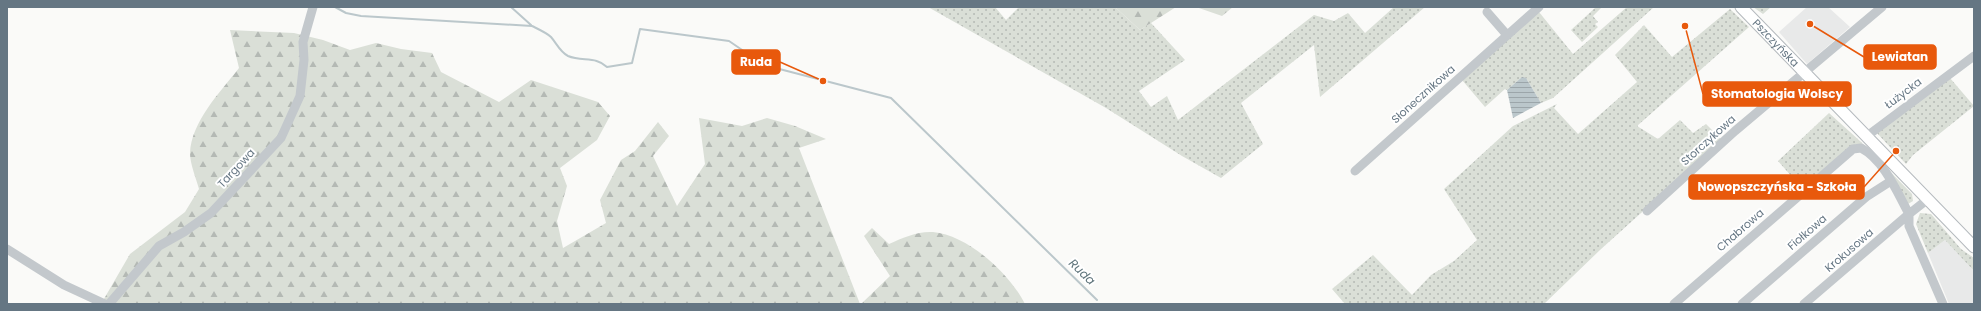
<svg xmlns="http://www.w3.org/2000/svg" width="1981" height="311" font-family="Poppins,sans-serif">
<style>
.built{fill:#e8e9e9}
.green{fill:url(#green-dots)}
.forest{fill:url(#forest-firs)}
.water{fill:url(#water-rules)}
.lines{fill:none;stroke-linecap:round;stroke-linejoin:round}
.stream{stroke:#bbc7cb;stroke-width:2}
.major-casing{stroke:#b5babe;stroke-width:13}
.minor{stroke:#c3c8cc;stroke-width:9}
.major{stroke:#fff;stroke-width:11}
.labels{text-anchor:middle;stroke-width:4;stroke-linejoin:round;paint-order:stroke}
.street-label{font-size:11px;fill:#657683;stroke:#fff}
.water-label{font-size:12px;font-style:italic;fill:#60757c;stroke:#fff}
.leader{fill:none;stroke:#e8590c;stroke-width:1.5}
.callout-dot{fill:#e8590c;stroke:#fff;stroke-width:1.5}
.callout{fill:#e8590c;stroke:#e8590c;stroke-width:1.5}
.callout-label{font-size:12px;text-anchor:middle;font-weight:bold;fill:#fff}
</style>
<defs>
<pattern id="green-dots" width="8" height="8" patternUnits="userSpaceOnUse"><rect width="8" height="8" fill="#dadfd7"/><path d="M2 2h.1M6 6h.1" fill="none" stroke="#b4b9b4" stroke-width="1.8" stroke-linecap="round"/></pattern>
<pattern id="forest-firs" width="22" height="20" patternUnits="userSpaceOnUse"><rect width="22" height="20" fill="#dadfd7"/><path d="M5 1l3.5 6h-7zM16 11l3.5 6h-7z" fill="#b4b9b4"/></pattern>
<pattern id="water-rules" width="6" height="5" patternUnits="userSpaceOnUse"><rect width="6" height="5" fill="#bbc7cb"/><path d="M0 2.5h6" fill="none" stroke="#9ca6aa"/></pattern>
</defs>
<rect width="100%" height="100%" fill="#fafaf8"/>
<path class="built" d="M1807,7H1828L1850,27L1807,64L1779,32Z
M1945,240L1974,271V304H1949L1928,253Z"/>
<path class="green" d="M928,7H995L1006,20L1019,7H1115L1140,30L1151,23L1185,60L1139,91L1151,107L1167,96L1178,120L1314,15L1334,21L1348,13L1365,33L1394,7H1425L1320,97L1314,45L1241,103L1263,144L1221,178L1182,156L1106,108Z
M1596,7H1602L1593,16L1598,22L1595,24L1598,27L1582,42L1571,30Z
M1627,7H1654L1553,98L1541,103L1526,78L1522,77L1507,90L1505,89L1485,107L1462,80L1539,12L1573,54Z
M1753,7H1771L1763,14Z
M1730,9L1749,27L1637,126L1658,139L1680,120L1693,133L1706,124L1722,140L1600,250L1544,304H1345L1332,289L1373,255L1412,295L1431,275L1454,261L1477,240L1444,189L1513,126L1557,104L1554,108L1578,134L1637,82L1615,55L1644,25L1672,57Z
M1950,78L1974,106L1913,155L1906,164L1876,132Z
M1829,113L1860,141L1912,194L1913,201L1908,204L1888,172L1856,144L1801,187L1778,161Z
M1920,213L1931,214L1961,249L1974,258V271L1945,240L1928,253L1916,224Z"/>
<path class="forest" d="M1115,7H1176L1140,30Z
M1196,7H1233L1222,16Z
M230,30L294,33L323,40L350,50L376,43L401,49L432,53L441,72L499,102L531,80L598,102L610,116L597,140L560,168L567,186L557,221L563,248L606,223L600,200L621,160L635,151L658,122L669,136L653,156L677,206L705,164L699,118L742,126L767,118L795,126L826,139L799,148L860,304H101L130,254L185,212L199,189C196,178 190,164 190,153C191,122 221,91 239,68Z
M872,228L889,244C902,238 918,231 933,232C968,235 1010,274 1025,304H861L890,276L864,236Z"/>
<path class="water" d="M1522,77L1526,78L1541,103L1513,118L1507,90Z"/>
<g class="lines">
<path class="stream" d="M335,7L346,13L361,16L532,26C538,29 547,33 551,37C557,44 560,52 568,56C582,62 596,56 607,67L632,63L640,29L729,41L764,65L891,98L1097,300
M511,7L531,25"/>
<defs>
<g id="major">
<path id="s1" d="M1741,7L1974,247"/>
</g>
</defs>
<use href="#major" class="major-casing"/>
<path class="minor" d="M1487,12L1507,35
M1867,136L1974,56
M1355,171L1539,7
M1928,199L1909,214V226L1943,304
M1647,211L1735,131L1882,7
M7,249L64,285L105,304
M109,304L159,246L184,232L211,213L281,138L300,96L304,60L303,42L313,7
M1674,304L1853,149L1861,148C1884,160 1897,192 1909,214L1804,304
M1742,304L1866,197L1891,181"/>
<use href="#major" class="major"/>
</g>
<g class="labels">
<g class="street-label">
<text dy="4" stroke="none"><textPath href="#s1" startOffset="50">Pszczyńska</textPath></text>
<text transform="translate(1903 93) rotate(-37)" y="4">Łużycka</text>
<text transform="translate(1423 94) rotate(-42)" y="4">Słonecznikowa</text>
<text transform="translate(1708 140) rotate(-42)" y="4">Storczykowa</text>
<text transform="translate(236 168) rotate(-47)" y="4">Targowa</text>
<text transform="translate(1740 230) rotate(-41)" y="4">Chabrowa</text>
<text transform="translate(1807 232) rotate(-41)" y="4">Fiołkowa</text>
<text transform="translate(1849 250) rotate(-41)" y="4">Krokusowa</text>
</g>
<g class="water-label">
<text transform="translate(1082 272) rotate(44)" y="4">Ruda</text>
</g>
</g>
<path class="leader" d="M1810 24L1864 57M823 81L780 62M1685 26L1703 94M1896 151L1864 187"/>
<g class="callout-dot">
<circle cx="1810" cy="24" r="4"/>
<circle cx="823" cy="81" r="4"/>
<circle cx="1685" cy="26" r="4"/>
<circle cx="1896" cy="151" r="4"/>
</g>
<g class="callout">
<rect x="1864" y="45" width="72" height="24" rx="4"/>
<rect x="732" y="50" width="48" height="24" rx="4"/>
<rect x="1703" y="82" width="148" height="24" rx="4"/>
<rect x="1689" y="175" width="175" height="24" rx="4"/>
</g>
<g class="callout-label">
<text x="1900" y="61">Lewiatan</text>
<text x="756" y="66">Ruda</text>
<text x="1777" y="98">Stomatologia Wolscy</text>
<text x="1777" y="191">Nowopszczyńska - Szkoła</text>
</g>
<rect width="1981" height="311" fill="none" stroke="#657683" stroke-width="16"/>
</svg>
